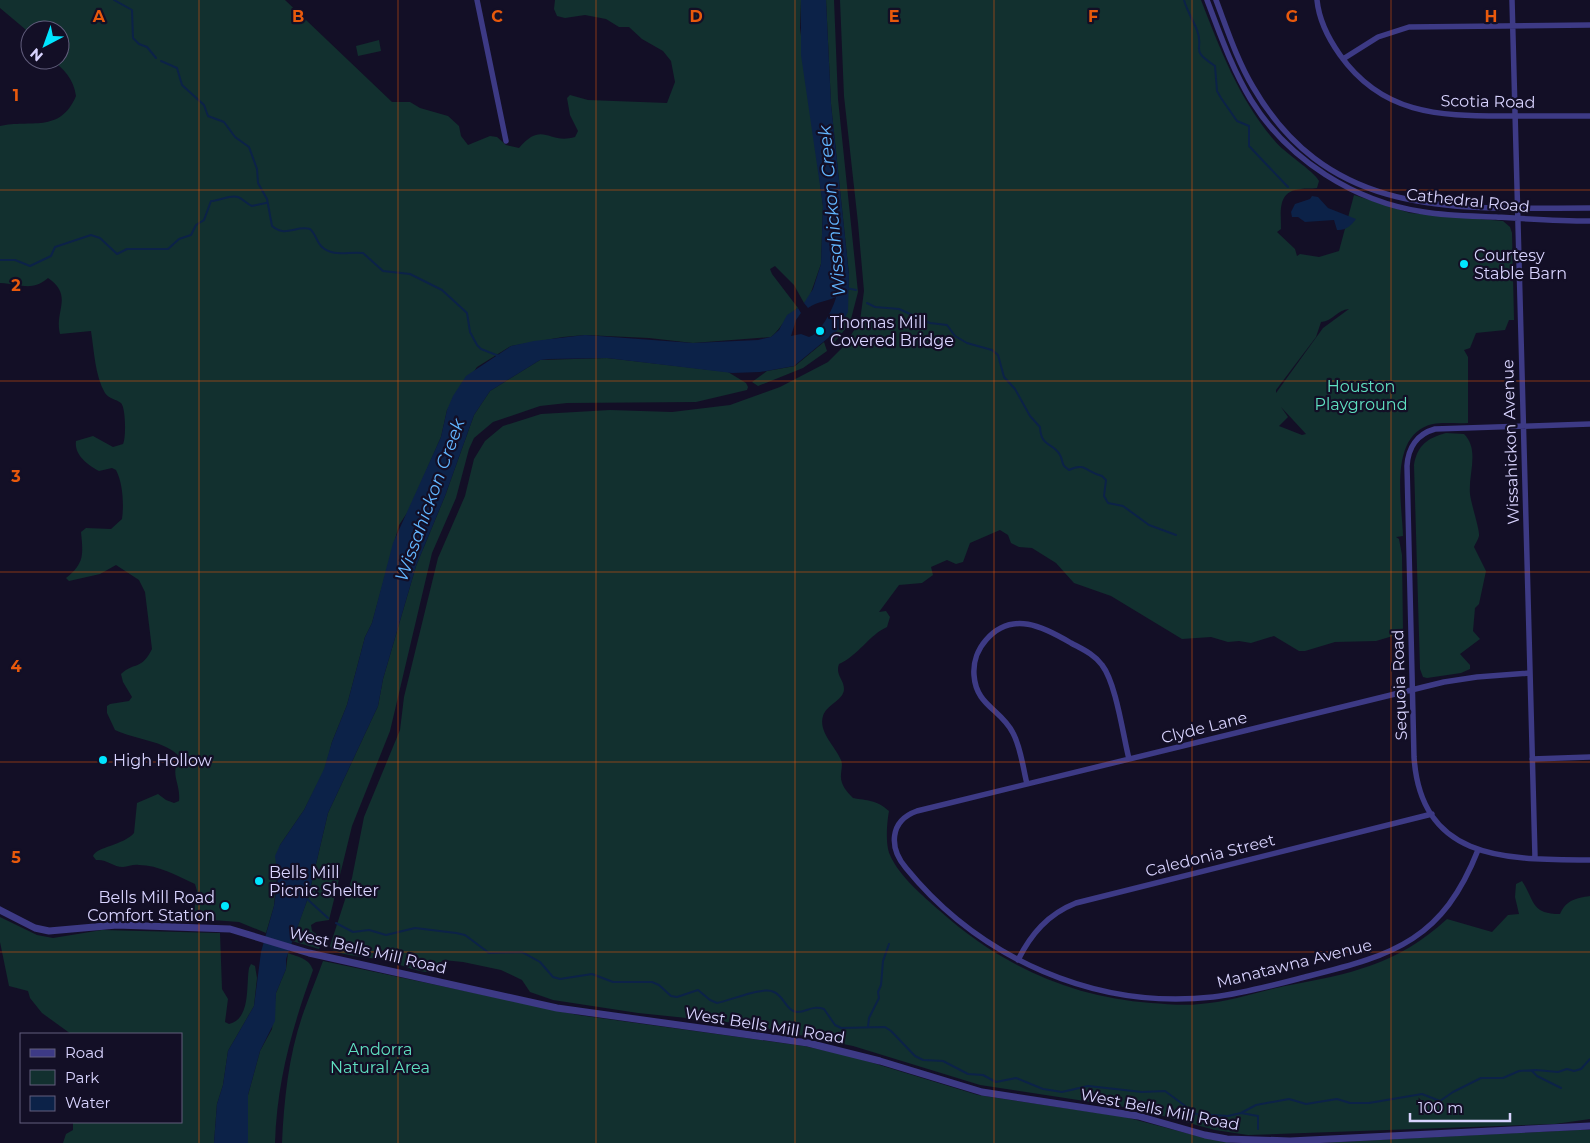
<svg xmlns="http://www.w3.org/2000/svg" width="1590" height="1143" font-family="Montserrat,sans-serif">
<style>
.green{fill:#12302f;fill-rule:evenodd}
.water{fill:#0c2248}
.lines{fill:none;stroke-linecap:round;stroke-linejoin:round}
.stream{stroke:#0c2248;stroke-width:2}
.minor{stroke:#3d3a85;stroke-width:5.5}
.tertiary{stroke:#3d3a85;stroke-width:7}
.grid{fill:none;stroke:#e8590c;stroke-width:1;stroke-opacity:0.55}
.poi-dot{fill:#00e5ff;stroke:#130f26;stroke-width:2}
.labels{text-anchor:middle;stroke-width:4.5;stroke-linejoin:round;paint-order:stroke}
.street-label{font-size:16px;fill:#d9d4ff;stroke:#130f26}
.poi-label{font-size:16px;fill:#d9d4ff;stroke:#130f26;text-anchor:start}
.park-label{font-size:16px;fill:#5fe0c0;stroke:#130f26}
.water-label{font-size:18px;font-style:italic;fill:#62b6ff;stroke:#130f26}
.grid-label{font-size:16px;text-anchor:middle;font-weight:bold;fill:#e8590c;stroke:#130f26;stroke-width:4.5;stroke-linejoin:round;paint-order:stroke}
</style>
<rect width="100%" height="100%" fill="#130f26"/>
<path class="green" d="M0,0H285L392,102H410L420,108L448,116L459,126L461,136L468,145L490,136L497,137L506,145L519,148C543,120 548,145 575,137L578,131L570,115L567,98L570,95L588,100L667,103L675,82L671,61L663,51L642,39L629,27H619L606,19L585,15L565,18L557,16L554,9L555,0H801L800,28L823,206L821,264L808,301L804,303L794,285L775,266L770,269L772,274L798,308C785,316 782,328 771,337L693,343L649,338L585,335L563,337L511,346L477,367L447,410L441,437L409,510L399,525L372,623L365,637L347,705L332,742L325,769L304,810L280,845L274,906L266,933L239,922L199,919L194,911L197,891L195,884C178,876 158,865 139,865C133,864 128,867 123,867C113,867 107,859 96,860L93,856C96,847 124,845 134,833L137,803L158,794L166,800L174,803L179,801C181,783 169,775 180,757C164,740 136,740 115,730L107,713V706L110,704L129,701L132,697L123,682L121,674C134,662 142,670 152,649L145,592L139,580L116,565L100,574L69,581L66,578C85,563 83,554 81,532L86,528L111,529L122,519C124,505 123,483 116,470L112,468L99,471C88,465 74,455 76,441L93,436L113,447L123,444C126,439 126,408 121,403C116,399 109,399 105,393C95,376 94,350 91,331L60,334C54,311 74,296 48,278C31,292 22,284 0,283V126C30,119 60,134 76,96C74,80 64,68 51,60H60V30H30V38L25,29L0,8Z
M826,0H834L838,99L858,292L850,323L834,343L830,337C847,322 848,297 849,275L831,104Z
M840,0H1201C1220,49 1239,99 1274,140C1284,153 1313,170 1319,181L1317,188C1311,189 1306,188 1301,189C1277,191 1281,211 1281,229L1277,232L1295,249L1297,256L1300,254L1319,257L1339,251L1354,195L1410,213L1503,221L1510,227L1512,233L1514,320H1509L1505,330L1476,333L1470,348L1464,350L1468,357V423C1457,424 1444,422 1433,424C1388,434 1402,502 1403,536L1396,537L1399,539L1402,555L1403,633L1376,641L1335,642L1305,651H1299L1274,636L1251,643L1239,641L1228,642L1211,637L1182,639L1111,596L1074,583L1056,563L1032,548L1019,547L1011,543L1008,535L1000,530L970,543L963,562L956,564L947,560L931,567L933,575L922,583L899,585L879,612L886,611L890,617L887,627C869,635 859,655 839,664C835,675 844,679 844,689C844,700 826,705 823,716C818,732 836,747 841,760C843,765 841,770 841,775C840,784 847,792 853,798C868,801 875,799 889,811C887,822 885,844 890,855C899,876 923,896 940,911C1000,965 1071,997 1151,1003C1167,1004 1184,1006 1200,1004C1230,1002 1257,992 1285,986C1350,974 1397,965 1447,919L1492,932L1508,915L1519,914L1515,897L1516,884L1522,881C1535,901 1531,914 1560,914C1566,900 1576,898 1590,896V1119L1555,1124L1248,1135L1215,1130L1137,1109L980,1085L853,1046L745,1024L638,1013L553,1000L530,992L522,980L501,970L463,962L443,960L439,964V972C418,975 399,962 378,959C362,957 347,956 332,950L330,946L352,878L364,817L400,730L404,697L438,558L465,496L474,459L485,441L503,426L541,414L610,410L672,412L730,405L780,387L828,362L844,346L860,321L864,291L858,223L844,96ZM1349,309L1323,328L1276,393V390L1316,337L1321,322C1333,321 1337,310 1349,309ZM1281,407L1306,434L1302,435L1279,426L1288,417Z
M379,40L381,51L358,56L356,46Z
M824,342L827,351L803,368L758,386L752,382L767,371L795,366Z
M607,358L728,372L746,383L748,387L747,390L696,402L567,403L540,406L493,422L474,438L469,449L456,498L432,553L390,731L352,826L329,920L316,922L311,925L312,931L323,939L319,949L292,941L308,898L328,813L378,706L383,679L416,566L445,496L474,415L490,391L540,360Z
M1446,433L1464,434C1480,450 1468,474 1470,494C1471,504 1480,530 1479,536C1478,540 1475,544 1474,547L1486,571L1479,604L1475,608L1473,631L1480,639L1460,654L1470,665V669L1461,673L1427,678L1423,677L1420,669L1414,465C1417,446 1427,438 1446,433Z
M0,917L37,935L53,938L102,930L220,933L222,989L228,999L225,1022L229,1024C251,1019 246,986 249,968L251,964L255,966L257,978L254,1006L228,1051L223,1085L217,1104L214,1143H63L66,1134L73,1130V1122H181V1034H71L42,1013L30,998L28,991L9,986L0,942Z
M288,953C298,957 309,958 313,970C292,1028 277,1081 275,1143H248V1095L260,1051L272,1029L276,993L286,969Z
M323,961L578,1015L804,1046L850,1056L978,1095L1125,1117L1209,1139L1233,1143H282C284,1099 289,1052 304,1011C310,994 317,978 323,961Z
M1577,1130H1590V1143H1318Z"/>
<path class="water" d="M801,0H826L831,104L849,275L848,312L839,329L794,366L760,372L732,373L607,358L549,359L540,360L490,391L474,415L445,496L416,566L383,679L378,706L328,813L308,898L286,959V969L276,993L275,1021L260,1051L248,1095V1143H214L217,1104L223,1085L228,1051L254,1006L261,952L274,906L278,878L275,856L280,845L304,810L324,769L332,742L347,705L365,637L372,623L393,543L441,437L447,410L453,396L466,376L511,346L534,341L585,335L693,343L758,340L771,337L779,330L787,315L798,308L801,313L796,320L791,336L801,334L809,337C819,335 834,308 836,297C826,302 818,301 808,308L804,303L813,289L821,264L823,206L801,55Z
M1312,196L1318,197L1328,208L1356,219C1352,225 1345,231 1337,230L1334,220L1305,222L1298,217H1292L1291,212L1295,204L1310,199Z"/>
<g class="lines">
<path class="stream" d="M114,0L132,10L133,38L139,44L147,47L156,58
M1184,0C1187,11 1193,20 1197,30C1205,51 1188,48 1215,66L1217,91L1221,98L1237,121L1249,126V146L1288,187
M161,61L177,68L182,85L204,105L208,116L224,122L235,137L249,147L257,169L258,183L267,199L272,226C286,238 296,225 310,229C316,234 316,241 321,246C333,258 348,251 363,253L383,271L410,274L442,290L467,313L470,332L477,345L481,349L499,356
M0,260H15L30,266L51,256L55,247L91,235L100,238L117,254L127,249H168L179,239L191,235L196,225L204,220L211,201C219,201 231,194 238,197C243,199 247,204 252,206L266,203
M846,288L856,290
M867,303L875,307L899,309L930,323L947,325L955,336L967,343L992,350L998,355L1004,377L1015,389L1030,416L1040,427C1041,448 1053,442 1060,455C1062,458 1062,463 1064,466L1069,470C1085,462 1086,472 1102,476L1106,480L1104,496L1108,503L1123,506L1149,525L1176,535
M306,898L328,918
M336,923L353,932L369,930L386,935L415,928L456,933L465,935L489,953L522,952L540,962L553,977L560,979L592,974L613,982H652L659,985L671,996L677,997L698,990L710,1000L717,1003C732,1000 763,986 774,992C784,996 786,1011 797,1012C808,1012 811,1005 824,1009L835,1025L841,1028L885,1027L891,1031L915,1056L923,1060L943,1061L968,1074L983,1075L996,1082L1016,1078L1043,1089L1062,1092L1088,1086L1142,1092L1165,1091L1196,1114L1228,1116L1241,1113L1256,1105L1289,1099L1306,1104L1337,1099L1350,1103H1369L1422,1094L1440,1101L1453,1092L1481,1078H1503L1519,1071L1536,1070L1558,1072L1567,1069L1574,1071L1581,1069L1590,1059
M868,1027L869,1018L879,998L878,992L881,985L883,961L889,944
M1532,1071L1537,1076L1561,1088
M1241,1113L1258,1116V1129"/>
<path class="minor" d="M477,0L506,141
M1207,0C1220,34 1232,69 1251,100C1288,160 1355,202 1424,212C1448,216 1472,216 1496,217C1528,219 1558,221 1590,221
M1216,0C1227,29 1237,60 1253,87C1331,221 1457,208 1590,208
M1317,0C1319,21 1328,38 1340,55C1382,114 1438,116 1503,116C1532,116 1561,116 1590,116
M1512,0L1535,857
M1343,59L1378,37L1409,27L1590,25
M1590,424L1435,429C1417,434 1408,448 1407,466L1414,757C1421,863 1510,859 1590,860
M1532,759L1590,757
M1027,784C1023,768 1021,748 1013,733C1001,709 976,706 974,675C973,662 978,649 986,640C1012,610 1044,627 1071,643C1082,649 1094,654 1102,665C1116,683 1123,735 1129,759
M1478,850C1443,939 1395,955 1309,976C1278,984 1246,993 1213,997C1096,1010 980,959 906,868C889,848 889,821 917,811L1444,682L1477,677L1530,673
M1018,960C1031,934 1048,914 1076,903L1432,814"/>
<path class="tertiary" d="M0,910L35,928L49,931L117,925L230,929L309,953L557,1008L808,1043L880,1061L982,1092L1138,1116L1205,1135L1227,1139L1290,1141L1590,1126"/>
</g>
<path class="grid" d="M199,0V1143M398,0V1143M596,0V1143M795,0V1143M994,0V1143M1192,0V1143M1391,0V1143M0,190H1590M0,381H1590M0,572H1590M0,762H1590M0,952H1590"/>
<g class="poi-dot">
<circle cx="1464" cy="264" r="5"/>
<circle cx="820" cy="331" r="5"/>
<circle cx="103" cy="760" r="5"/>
<circle cx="259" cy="881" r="5"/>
<circle cx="225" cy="906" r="5"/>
</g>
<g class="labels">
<g class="street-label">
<text transform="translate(1488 101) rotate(1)" y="6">Scotia Road</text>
<text transform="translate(1468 200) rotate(6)" y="6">Cathedral Road</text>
<text transform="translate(1510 442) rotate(-92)" y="6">Wissahickon Avenue</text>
<text transform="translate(1399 685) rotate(-92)" y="6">Sequoia Road</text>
<text transform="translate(1204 727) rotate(-14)" y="6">Clyde Lane</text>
<text transform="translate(1210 855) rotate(-14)" y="6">Caledonia Street</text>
<text transform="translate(368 950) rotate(13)" y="6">West Bells Mill Road</text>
<text transform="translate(1294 963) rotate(-14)" y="6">Manatawna Avenue</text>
<text transform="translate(765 1025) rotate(9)" y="6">West Bells Mill Road</text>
<text transform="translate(1160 1109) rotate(11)" y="6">West Bells Mill Road</text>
</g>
<g class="poi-label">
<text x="1474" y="261">Courtesy<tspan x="1474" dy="18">Stable Barn</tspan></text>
<text x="830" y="328">Thomas Mill<tspan x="830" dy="18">Covered Bridge</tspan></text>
<text x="113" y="766">High Hollow</text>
<text x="269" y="878">Bells Mill<tspan x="269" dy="18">Picnic Shelter</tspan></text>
<text x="215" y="903" text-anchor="end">Bells Mill Road<tspan x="215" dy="18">Comfort Station</tspan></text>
</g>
<g class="park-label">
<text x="1361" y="392">Houston<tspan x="1361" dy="18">Playground</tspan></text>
<text x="380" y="1055">Andorra<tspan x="380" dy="18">Natural Area</tspan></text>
</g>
<g class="water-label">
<text transform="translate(832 211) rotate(-95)" y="6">Wissahickon Creek</text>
<text transform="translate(430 500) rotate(-70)" y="6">Wissahickon Creek</text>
</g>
</g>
<g class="grid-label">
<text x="99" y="22">A</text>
<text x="298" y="22">B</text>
<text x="497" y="22">C</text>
<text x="696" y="22">D</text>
<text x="894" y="22">E</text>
<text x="1093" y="22">F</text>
<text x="1292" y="22">G</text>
<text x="1491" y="22">H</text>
<text x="16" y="101">1</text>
<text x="16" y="291">2</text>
<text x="16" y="482">3</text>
<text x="16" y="672">4</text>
<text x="16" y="863">5</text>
</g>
<rect x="20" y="1033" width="162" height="90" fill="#130f26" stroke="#625e7d"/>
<rect x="30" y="1049" width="25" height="8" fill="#3d3a85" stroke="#625e7d"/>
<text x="65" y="1058" font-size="15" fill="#d9d4ff">Road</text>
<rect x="30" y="1070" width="25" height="15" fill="#12302f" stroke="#625e7d"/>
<text x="65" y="1083" font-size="15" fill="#d9d4ff">Park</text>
<rect x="30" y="1096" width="25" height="15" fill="#0c2248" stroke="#625e7d"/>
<text x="65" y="1108" font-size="15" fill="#d9d4ff">Water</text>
<g transform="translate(45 45) rotate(221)"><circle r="24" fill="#130f26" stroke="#625e7d"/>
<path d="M0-4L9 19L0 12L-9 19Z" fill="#00e5ff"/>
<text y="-8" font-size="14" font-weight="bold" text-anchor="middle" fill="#d9d4ff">N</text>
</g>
<path d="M1410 1113v8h100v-8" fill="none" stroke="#d9d4ff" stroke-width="2.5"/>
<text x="1418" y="1113" font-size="15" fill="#d9d4ff" stroke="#130f26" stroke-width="4" paint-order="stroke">100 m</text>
</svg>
